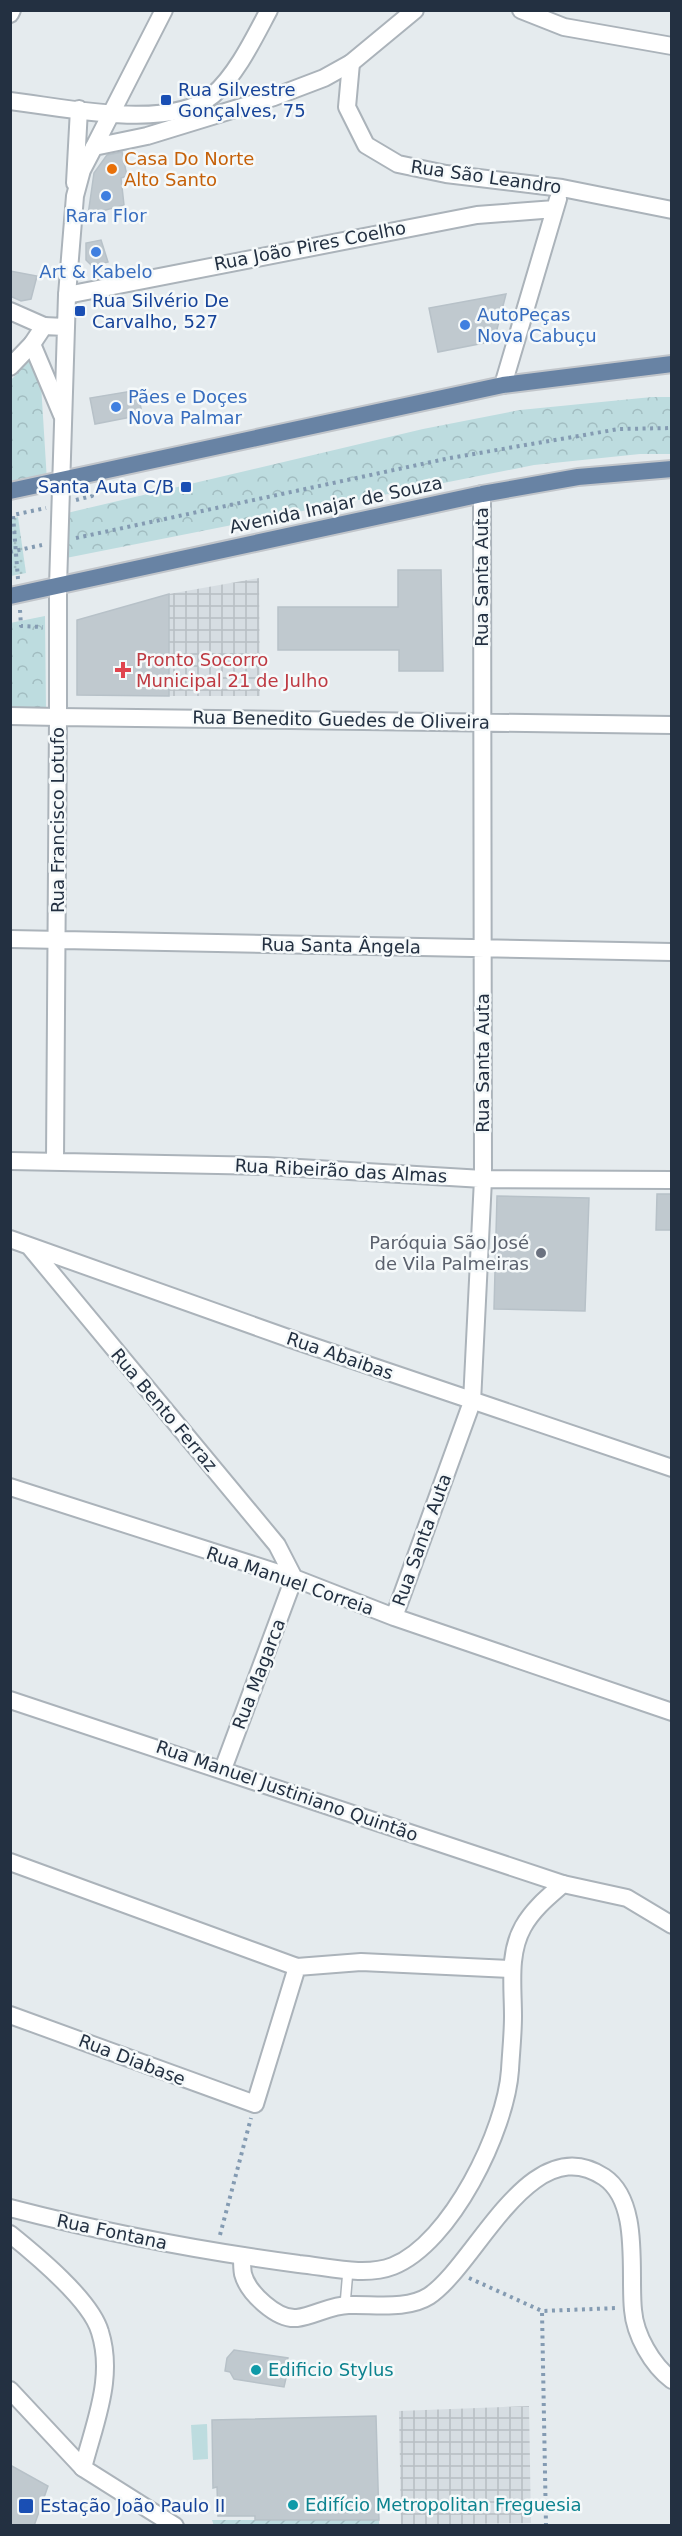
<svg xmlns="http://www.w3.org/2000/svg" width="682" height="2536" font-family="'DejaVu Sans',sans-serif">
<style>
.industrial{fill:url(#industrial-grid)}
.grass{fill:url(#grass-dots)}
.park{fill:url(#park-crowns)}
.garden{fill:url(#garden-furrows)}
.pitch{fill:#bddcdf}
.building{fill:#c0c9cf;stroke:#b7c1c8;stroke-width:1.5}
.lines{fill:none;stroke-linecap:round;stroke-linejoin:round}
.service-casing{stroke:#abb3ba;stroke-width:12}
.minor-casing{stroke:#abb3ba;stroke-width:20}
.tertiary-casing{stroke:#abb3ba;stroke-width:20}
.primary-casing{stroke:#c1c5ca;stroke-width:20}
.path{stroke:#849bb2;stroke-width:4;stroke-dasharray:3 4.5;stroke-linecap:butt}
.service{stroke:#fff;stroke-width:9}
.minor{stroke:#fff;stroke-width:16}
.tertiary{stroke:#fff;stroke-width:16}
.primary{stroke:#6883a4;stroke-width:16}
.transit-dot{fill:#1a4fb4;stroke:#f5f9fa;stroke-width:2}
.food-dot{fill:#e8710a;stroke:#f5f9fa;stroke-width:2}
.shop-dot{fill:#3f7fe0;stroke:#f5f9fa;stroke-width:2}
.health-dot{fill:#e0444e;stroke:#f5f9fa;stroke-width:2}
.worship-dot{fill:#6b7280;stroke:#f5f9fa;stroke-width:2}
.culture-dot{fill:#0f9aa8;stroke:#f5f9fa;stroke-width:2}
.labels{text-anchor:middle;stroke-width:5;stroke-linejoin:round;paint-order:stroke}
.transit-label{font-size:18px;fill:#164399;stroke:#f5f9fa;text-anchor:start}
.food-label{font-size:18px;fill:#c56008;stroke:#f5f9fa;text-anchor:start}
.street-label{font-size:18px;fill:#233041;stroke:#f5f9fa}
.shop-label{font-size:18px;fill:#366cbe;stroke:#f5f9fa}
.health-label{font-size:18px;fill:#be3a42;stroke:#f5f9fa;text-anchor:start}
.worship-label{font-size:18px;fill:#5b616d;stroke:#f5f9fa;text-anchor:end}
.culture-label{font-size:18px;fill:#0d838f;stroke:#f5f9fa;text-anchor:start}
</style>
<defs>
<pattern id="industrial-grid" width="8" height="8" patternUnits="userSpaceOnUse" patternTransform="scale(1.5)"><rect width="8" height="8" fill="#d6dde2"/><path d="M0 4h8M4 0v8" fill="none" stroke="#b7bec3"/></pattern>
<pattern id="grass-dots" width="8" height="8" patternUnits="userSpaceOnUse" patternTransform="scale(1.5)"><rect width="8" height="8" fill="#bddcdf"/><path d="M2 2h.1M6 6h.1" fill="none" stroke="#a2bdc1" stroke-width="1.8" stroke-linecap="round"/></pattern>
<pattern id="park-crowns" width="20" height="18" patternUnits="userSpaceOnUse" patternTransform="scale(1.5)"><rect width="20" height="18" fill="#bddcdf"/><path d="M2 6a3 3 0 1 1 6 0M12 15a3 3 0 1 1 6 0" fill="none" stroke="#a2bdc1"/></pattern>
<pattern id="garden-furrows" width="10" height="10" patternUnits="userSpaceOnUse" patternTransform="scale(1.5)"><rect width="10" height="10" fill="#bddcdf"/><path d="M-1 1l2-2M0 10L10 0M9 11l2-2" fill="none" stroke="#a2bdc1"/></pattern>
</defs>
<rect width="100%" height="100%" fill="#e5ebee"/>
<path class="industrial" d="M259,578L260,696H169V594Z
M529,2406L531,2523L401,2525L399,2411Z"/>
<path class="grass" d="M18,517L26,573L11,576V519Z"/>
<path class="park" d="M32,358L41,384L47,481L10,488V381Z
M652,397H671V454H640L534,465L66,558L67,513L423,429L520,410Z
M45,616L46,710L11,708L10,623Z"/>
<path class="garden" d="M212,2520H379V2525L214,2526Z"/>
<path class="pitch" d="M207,2424L208,2459L193,2460L191,2425Z"/>
<path class="building" d="M122,152L127,176L121,178L124,205L88,215L94,173L107,155Z
M101,240L108,262L92,266L86,260V243Z
M10,271L37,276L31,299L21,301L10,296Z
M506,294L494,341L438,352L429,308Z
M138,390L142,415L95,424L90,398Z
M398,570H441L443,671H399V650H278V607H398Z
M169,594V696L77,695V620Z
M657,1194H672V1230H656Z
M497,1196L589,1198L585,1311L494,1309Z
M234,2350L288,2358L286,2370L290,2375L286,2378L284,2387L234,2379L230,2372L225,2371L227,2358Z
M376,2416L379,2520H255V2516H218L217,2487L213,2488L212,2420Z
M10,2465L48,2486L34,2526H10Z"/>
<g class="lines">
<defs>
<path id="service" d="M345,2305L348,2270"/>
<path id="minor" d="M10,14L12,10
M351,63L347,107L366,145L398,164L446,174L562,188L672,210
M10,101C64,107 169,132 213,95C237,74 254,38 269,10
M94,147L164,10
M75,183L79,109
M67,295L477,215L555,209
M10,311L44,326
M32,344L62,415
M503,385L558,199
M10,939L672,952
M10,1161L266,1166L483,1179L672,1180
M55,1161L58,717L672,725
M10,1239L288,1338L672,1468
M29,1246L277,1545L294,1578L223,1769
M10,1487L294,1578L394,1617L672,1712
M394,1617L472,1402L483,1179L482,494
M10,1700L563,1884
M10,1862L297,1967L361,1962L512,1969
M10,2015L255,2104L297,1967
M242,2256C242,2262 242,2269 243,2274C248,2293 277,2320 297,2318C314,2316 331,2305 349,2305C374,2304 407,2310 429,2296C477,2264 530,2128 604,2177C641,2202 629,2272 633,2310C635,2335 652,2365 672,2380
M10,2390L83,2468"/>
<path id="tertiary" d="M521,10L564,27L672,46
M10,367L32,344L44,326L65,327
M10,716L58,717V586L67,295L75,196L82,170L94,147L147,136L274,97L324,78L351,63L415,10
M10,2208C106,2233 201,2251 299,2264C329,2267 365,2277 393,2266C451,2243 506,2130 510,2070C511,2052 513,2034 513,2016C513,1986 508,1954 523,1927C533,1909 548,1897 563,1884L627,1898L672,1925
M10,2234C36,2255 91,2300 100,2332C105,2348 106,2366 104,2383C101,2411 90,2440 83,2468L175,2526"/>
<path id="primary" d="M10,491L503,385L672,364
M10,596L482,494L578,477L672,469"/>
</defs>
<use href="#service" class="service-casing"/>
<use href="#minor" class="minor-casing"/>
<use href="#tertiary" class="tertiary-casing"/>
<use href="#primary" class="primary-casing"/>
<path class="path" d="M76,500L92,496V490
M76,538L450,458L619,429L672,428
M10,552L42,545
M18,579L13,515L46,508
M20,610L21,626L43,627
M220,2235L251,2118
M469,2278L542,2311
M546,2526L542,2311L618,2308"/>
<use href="#service" class="service"/>
<use href="#minor" class="minor"/>
<use href="#tertiary" class="tertiary"/>
<use href="#primary" class="primary"/>
</g>
<g class="transit-dot">
<rect x="160" y="94" width="12" height="12" rx="3"/>
<rect x="74" y="305" width="12" height="12" rx="3"/>
<rect x="180" y="481" width="12" height="12" rx="3"/>
<rect x="18" y="2498" width="16" height="16" rx="3"/>
</g>
<circle class="food-dot" cx="112" cy="169" r="6"/>
<g class="shop-dot">
<circle cx="106" cy="196" r="6"/>
<circle cx="96" cy="252" r="6"/>
<circle cx="465" cy="325" r="6"/>
<circle cx="116" cy="407" r="6"/>
</g>
<path class="health-dot" d="M120 661h6v6h6v6h-6v6h-6v-6h-6v-6h6z"/>
<circle class="worship-dot" cx="541" cy="1253" r="6"/>
<g class="culture-dot">
<circle cx="256" cy="2370" r="6"/>
<circle cx="293" cy="2505" r="6"/>
</g>
<g class="labels">
<g class="transit-label">
<text x="178" y="96">Rua Silvestre<tspan x="178" dy="21">Gonçalves, 75</tspan></text>
<text x="92" y="307">Rua Silvério De<tspan x="92" dy="21">Carvalho, 527</tspan></text>
<text x="174" y="493" text-anchor="end">Santa Auta C/B</text>
<text x="40" y="2512">Estação João Paulo II</text>
</g>
<g class="food-label">
<text x="124" y="165">Casa Do Norte<tspan x="124" dy="21">Alto Santo</tspan></text>
</g>
<g class="street-label">
<text transform="translate(486 177) rotate(8)" y="6">Rua São Leandro</text>
<text transform="translate(310 246) rotate(-11)" y="6">Rua João Pires Coelho</text>
<text transform="translate(336 505) rotate(-12)" y="6">Avenida Inajar de Souza</text>
<text transform="translate(482 577) rotate(-90)" y="6">Rua Santa Auta</text>
<text transform="translate(341 720) rotate(1)" y="6">Rua Benedito Guedes de Oliveira</text>
<text transform="translate(58 820) rotate(-90)" y="6">Rua Francisco Lotufo</text>
<text transform="translate(341 946) rotate(1)" y="6">Rua Santa Ângela</text>
<text transform="translate(483 1063) rotate(-90)" y="6">Rua Santa Auta</text>
<text transform="translate(341 1171) rotate(3)" y="6">Rua Ribeirão das Almas</text>
<text transform="translate(340 1356) rotate(19)" y="6">Rua Abaibas</text>
<text transform="translate(164 1410) rotate(50)" y="6">Rua Bento Ferraz</text>
<text transform="translate(422 1540) rotate(-70)" y="6">Rua Santa Auta</text>
<text transform="translate(290 1581) rotate(19)" y="6">Rua Manuel Correia</text>
<text transform="translate(259 1674) rotate(-69)" y="6">Rua Magarca</text>
<text transform="translate(287 1791) rotate(19)" y="6">Rua Manuel Justiniano Quintão</text>
<text transform="translate(132 2060) rotate(21)" y="6">Rua Diabase</text>
<text transform="translate(112 2232) rotate(12)" y="6">Rua Fontana</text>
</g>
<g class="shop-label">
<text x="106" y="222">Rara Flor</text>
<text x="96" y="278">Art &amp; Kabelo</text>
<text x="477" y="321" text-anchor="start">AutoPeças<tspan x="477" dy="21">Nova Cabuçu</tspan></text>
<text x="128" y="403" text-anchor="start">Pães e Doçes<tspan x="128" dy="21">Nova Palmar</tspan></text>
</g>
<g class="health-label">
<text x="136" y="666">Pronto Socorro<tspan x="136" dy="21">Municipal 21 de Julho</tspan></text>
</g>
<g class="worship-label">
<text x="529" y="1249">Paróquia São José<tspan x="529" dy="21">de Vila Palmeiras</tspan></text>
</g>
<g class="culture-label">
<text x="268" y="2376">Edificio Stylus</text>
<text x="305" y="2511">Edifício Metropolitan Freguesia</text>
</g>
</g>
<rect width="682" height="2536" fill="none" stroke="#233041" stroke-width="24"/>
</svg>
